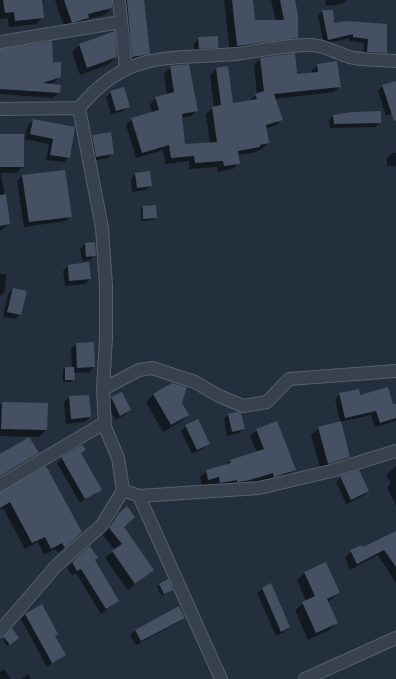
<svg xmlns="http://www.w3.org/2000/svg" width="396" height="679" font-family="Barlow,sans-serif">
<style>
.shadow{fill:#0007}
.building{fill:#455162}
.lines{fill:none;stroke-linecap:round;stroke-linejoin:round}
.minor-casing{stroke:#565f6c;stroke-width:14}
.minor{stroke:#38414e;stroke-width:12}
</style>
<rect width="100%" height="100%" fill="#242f3e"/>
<path class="shadow" d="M0,0H47L41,1L43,17L36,24L9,27L8,18L0,19Z
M57,0H111V8L104,15L88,19L82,25L65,29L55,1Z
M115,0H143L149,53L142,60L126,64Z
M224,0H252L254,21H276L271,0H267H294L297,38L290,45L230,53Z
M325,0H347L342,4L326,6Z
M322,11L334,24L370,25L386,53L381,57L363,56L364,43L349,41V38L324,44L318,16Z
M114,32L116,57L109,64L80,75L72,52L79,45Z
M199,38L217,47L212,52L194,53V43Z
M0,50L52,63L60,76L55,82L47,84L59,92L53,98L0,94Z
M260,59L296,75L312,73V71L318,65L340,86L334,92L275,99L282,119L276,125L265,129L268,143L262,149L253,153L238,155L239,163L233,169L218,172L217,167L189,169V161L165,164L163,150L136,158L126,125L132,119L152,113L150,104L156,98L167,94L164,73L171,67L197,110L191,116L182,118L184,145L210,143L206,114L214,107L210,75L216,69L227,67L232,104L249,101L257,94L254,65Z
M396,84V113L386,116L378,91L383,86Z
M111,92L128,106L123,111L111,115L106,97Z
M333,116L380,123L376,127L330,128L329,120Z
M33,120L74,128L69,157L64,162L46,160L49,144L25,139L28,125Z
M0,135L23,167L16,173H1L9,224L0,231Z
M92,136L113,153L108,158L91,161L87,141Z
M392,153H396V166H387V158Z
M135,174L151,185L146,190L132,192L131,179Z
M33,175L71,216L66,221L24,227L17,181L22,176Z
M143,207L156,217L154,220L141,221V210Z
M85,244L95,255L90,260L82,261L80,249Z
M68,266L90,279L85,284L65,286L63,271Z
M0,274H6L5,292L0,296Z
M13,289L20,314L15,319L3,317L8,294Z
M76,344L94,367L89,372L73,373L74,379L71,382H63V370L65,368H72L71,349Z
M173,384L187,415L180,422L163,432L146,402L153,395Z
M122,393L130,410L125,415L115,420L107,403L112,398Z
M340,394L360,396L393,406L396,405V421L375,427L371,415L340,422L335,399Z
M69,397L90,417L85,422L66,424L64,402Z
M2,403L46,430L39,437L0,436V405Z
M229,414L244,428L239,433L227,436L224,419Z
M186,426L208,443L204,448L192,454L181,431Z
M319,428L349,457L342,464L321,471L311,435Z
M257,430L294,470L288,476L268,482L267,479L239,487L214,489L213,483L202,486L200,477L206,471L225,466L231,460L257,452L250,436Z
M85,450L80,454L100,489L80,503L57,463L62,458Z
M37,453L31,460L0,478V455Z
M396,466V506L387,487L391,483L386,475Z
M341,477L368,491L363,496L346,504L336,482Z
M0,493L74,539L58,553L55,549L44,555L38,542L25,549L3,508L0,510Z
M118,514L123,527L153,570L128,590L105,558L115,550L103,535L111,522Z
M396,532V583L378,555L350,570L345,558L351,551L362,548Z
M90,547L94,561L118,601L101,614L76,573L72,575L67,568Z
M305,573L339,593L327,603L336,623L329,630L308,640L295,610L306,601L297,580Z
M160,584L172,590L162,596L157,587Z
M271,585L289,627L284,632L276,636L257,593L262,589Z
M26,614L65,654L47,667L21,619Z
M184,618L179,622L136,645L130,635L135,630Z
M12,630L15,640L7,646L3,640Z
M4,669L11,679H0V672Z
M28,674L31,679H21Z"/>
<path class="building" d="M3,0H42L44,18L15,21L14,12L5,13Z
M64,0H112V8L88,14L89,18L72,23Z
M127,0H144L150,54L132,57Z
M232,0H253L255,20H284L280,0H295L298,15V38L237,46Z
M322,10H333L334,23L347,21L387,24V53L367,52L368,39L353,37V34L328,40Z
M115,31L117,57L87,68L79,44Z
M218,36V48L199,49L198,37Z
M52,41L53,62H61V77L43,83L61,85L60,93L0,89V49Z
M295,53L297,74L318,72L317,64L337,61L341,87L274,94L283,120L266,125L269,143L260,145V147L238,151L240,164L224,166L223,161L195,163L194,156L171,158L169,145L142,153L131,118L159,110L155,97L174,92L170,66L189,64L198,111L182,114L185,144L217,142L212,107L221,105L216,68L228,66L233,103L257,99L255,94L264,91L260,58Z
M396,81V120L394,121L382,85Z
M124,87L130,107L116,111L110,91Z
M381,111V123L334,124L333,115L352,112Z
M33,119L75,127L70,158L50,155L53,139L30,134Z
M111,132L114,154L96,157L92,135Z
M0,134H24V167H0Z
M65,170L72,217L29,222L22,175Z
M150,171L152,186L137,188L135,173Z
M6,194L10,224L0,226V195Z
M156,205L157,218L143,219V206Z
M95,242L96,256L86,257L85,243Z
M89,262L91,279L69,281L68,265Z
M13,288L27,291L21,315L7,312Z
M94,342L95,367L77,368L76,343Z
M65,367H74L75,380H65Z
M172,383L187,387L182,403L189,415L171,425L153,394Z
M388,387L393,404H396V418L380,423L376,411L345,418L339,393L359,389L360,395Z
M122,392L131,410L120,416L111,397Z
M89,395L91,417L71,419L69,396Z
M2,402L48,403L47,430L1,429Z
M237,412L241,413L245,429L232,432L228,414Z
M198,419L210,444L197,450L185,425Z
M277,421L296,470L274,477L273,473L246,481L237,482V480L220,483L219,477L208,480L206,470L231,463L230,460L264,449L256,429Z
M341,421L350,457L328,464L318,427Z
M29,437L39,453L0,476V454Z
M82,445L86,450L81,453L102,490L85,499L61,457Z
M46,466L82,532L65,548L62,543L51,549L45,537L32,543L10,502L0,508V492Z
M359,470L369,491L351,500L340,476Z
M127,506L135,517L124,527L154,570L135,584L112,551L122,544L109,528L118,514Z
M396,531V567L384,550L357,564L350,550L362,545L363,547Z
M90,546L98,558L95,560L119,601L106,609L81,569L77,571L72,562Z
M326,562L340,593L327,599L338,623L316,633L302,602L315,596L304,572Z
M168,579L173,590L164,594L159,584Z
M271,583L290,627L281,632L262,588Z
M42,604L58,634L55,636L66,655L52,663L25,614Z
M179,606L185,618L141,641L135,630Z
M12,628L19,638L10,645L4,637Z"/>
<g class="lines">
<defs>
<path id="minor" d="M119,0L126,68
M0,42L121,22
M0,109L79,108
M103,389L139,370L152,368L195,382L219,396L243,406L267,402L289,379L396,371
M0,485L104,423
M123,490L139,496L259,488L331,471L396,451
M139,496L221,679
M0,631L57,565L102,525L123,490L118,458L105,427L103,389L106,338V286L102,228L79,108C128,49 167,60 235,54C260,51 285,45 310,45C326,45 339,55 354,58C367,60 382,60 396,61
M305,679L396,638"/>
</defs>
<use href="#minor" class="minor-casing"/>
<use href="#minor" class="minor"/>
</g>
</svg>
